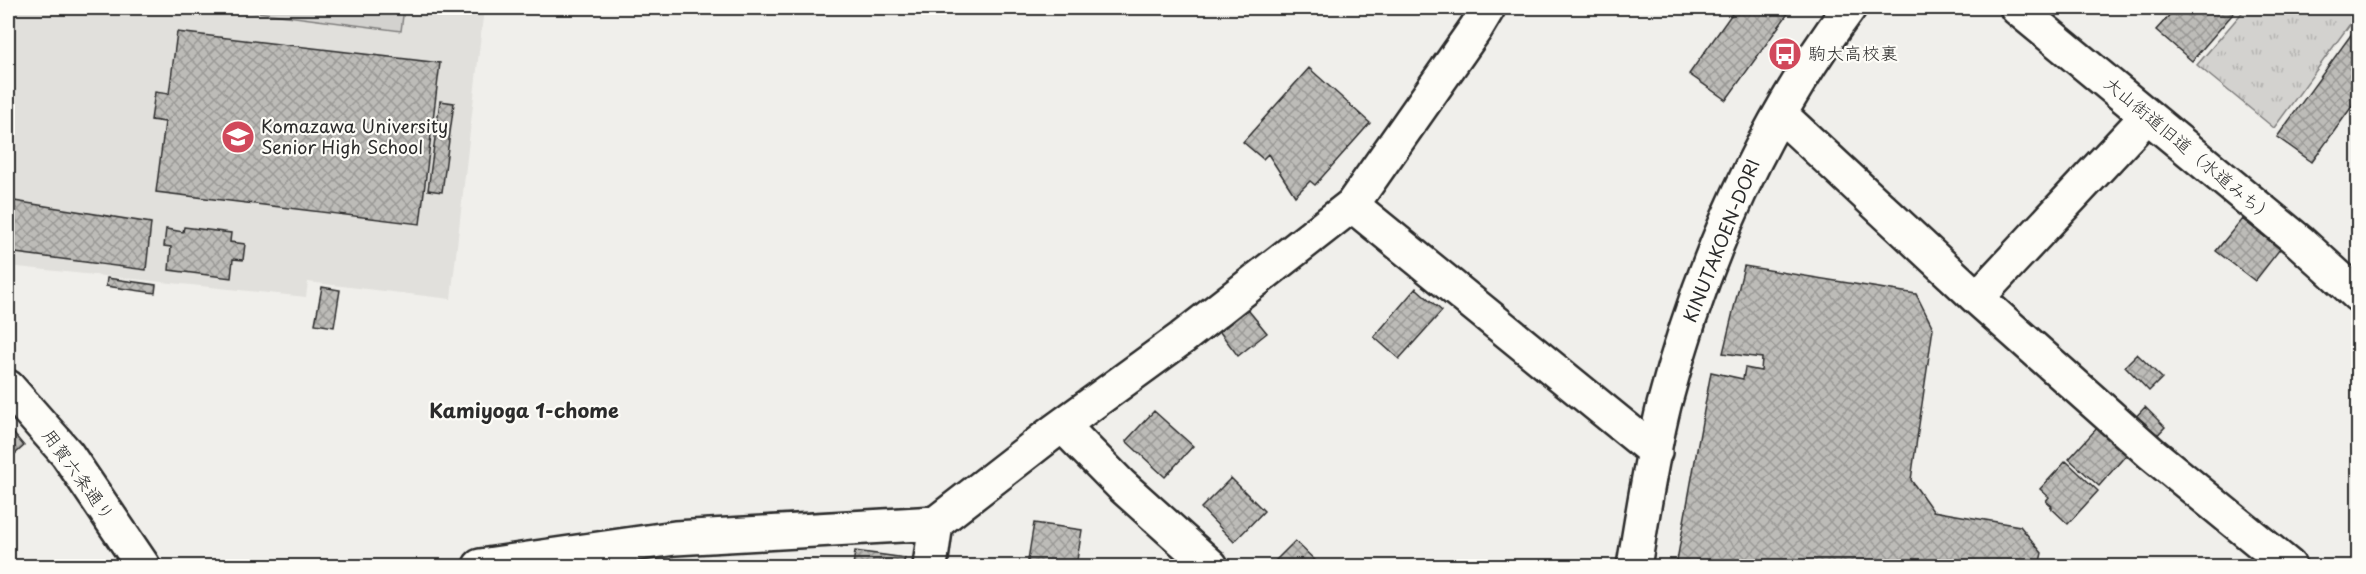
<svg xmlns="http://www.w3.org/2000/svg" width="2366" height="574" font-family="'Playpen Sans','Klee One',sans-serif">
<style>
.built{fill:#e1e0dc}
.grass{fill:url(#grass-tufts);stroke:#7f7e7d;stroke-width:1.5}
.green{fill:#d3d2cf;stroke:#7f7e7d;stroke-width:1.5}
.building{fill:url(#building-cross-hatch);stroke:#2b2b2b;stroke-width:1.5}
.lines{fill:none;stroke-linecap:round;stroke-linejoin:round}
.minor-casing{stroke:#2b2b2b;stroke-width:38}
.minor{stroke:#fdfcf7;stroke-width:33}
.labels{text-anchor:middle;stroke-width:4.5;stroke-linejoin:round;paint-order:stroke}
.poi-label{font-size:18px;fill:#2b2b2b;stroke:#fdfcf7;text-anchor:start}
.street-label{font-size:18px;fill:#2b2b2b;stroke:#fdfcf7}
.neighbourhood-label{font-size:20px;font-weight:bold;fill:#2b2b2b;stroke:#fdfcf7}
</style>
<defs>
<pattern id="grass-tufts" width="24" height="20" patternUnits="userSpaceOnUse" patternTransform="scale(1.5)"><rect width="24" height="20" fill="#d3d2cf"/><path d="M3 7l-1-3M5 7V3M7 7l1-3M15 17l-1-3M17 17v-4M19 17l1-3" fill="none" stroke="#b5b4b2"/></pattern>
<pattern id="building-cross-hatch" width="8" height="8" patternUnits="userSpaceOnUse" patternTransform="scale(1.5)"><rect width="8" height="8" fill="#bdbcb8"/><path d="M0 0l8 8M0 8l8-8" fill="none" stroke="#9a9996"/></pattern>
</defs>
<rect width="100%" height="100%" fill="#f0efeb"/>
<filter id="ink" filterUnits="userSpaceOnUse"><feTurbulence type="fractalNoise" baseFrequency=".0167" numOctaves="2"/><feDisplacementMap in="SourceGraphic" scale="12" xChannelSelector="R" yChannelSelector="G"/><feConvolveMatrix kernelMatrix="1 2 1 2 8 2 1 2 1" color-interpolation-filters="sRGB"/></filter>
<g filter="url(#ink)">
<path class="built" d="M8,8H484L451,299L308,282L306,297L8,266Z"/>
<path class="grass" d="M2246,8H2358V13L2274,128L2197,65Z"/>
<path class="green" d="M227,8H404L401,31Z"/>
<path class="building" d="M1736,8H1792L1726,100L1689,74Z
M2176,8H2238L2192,61L2156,30Z
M2358,25V98L2312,162L2277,137Z
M177,32L440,63L420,224L156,192L165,122L151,120L155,92L169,94Z
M1309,68L1370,123L1315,185L1310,181L1295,196L1268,154L1263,159L1243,142Z
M440,101L454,103L442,192L428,190Z
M8,200L151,223L146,270L8,252Z
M2242,219L2280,249L2255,281L2216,251Z
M184,227L231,233L230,242L245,244L243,260L233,259L231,278L169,270L171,247L164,246L166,229L183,232Z
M1744,266L1916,294L1933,328L1911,480L1933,511L2020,526L2042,553L2039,566H1676L1711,372L1743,379L1745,368L1761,371L1762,358L1723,353Z
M107,278L156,285L155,293L106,286Z
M322,287L340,290L334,327L315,324Z
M1416,288L1442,311L1399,359L1374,337Z
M1244,305L1267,333L1238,356L1216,327Z
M2137,354L2162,378L2149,391L2125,366Z
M2145,407L2165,427L2153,440L2132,421Z
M1154,411L1193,446L1165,477L1126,441Z
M8,427L24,446L8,460Z
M2098,427L2127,454L2099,486L2069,459Z
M2066,461L2098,491L2068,524L2050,507L2052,506L2046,501L2049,497L2040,489Z
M1231,478L1264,511L1234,542L1201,508Z
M1034,523L1082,530L1076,566H1027Z
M1295,541L1321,566H1270Z
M855,551L905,558L903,566H853Z"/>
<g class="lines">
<defs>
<path id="minor" d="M2017,8L2300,242L2358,295
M1780,114L1977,298L2151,453L2289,566
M1352,205L1655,452
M1977,298L2147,116
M8,387L67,454L143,566
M1063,426L1122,486L1211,566
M480,566L675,538L936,523L1053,432L1182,338L1352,205L1476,28L1488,8
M930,566L936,523
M1634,566C1643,513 1651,458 1664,405C1701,263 1761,126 1849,8"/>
</defs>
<use href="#minor" class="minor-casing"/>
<use href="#minor" class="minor"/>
</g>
</g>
<defs>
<symbol id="bus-disc" viewBox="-11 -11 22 22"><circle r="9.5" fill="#d1495b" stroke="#fdfcf7"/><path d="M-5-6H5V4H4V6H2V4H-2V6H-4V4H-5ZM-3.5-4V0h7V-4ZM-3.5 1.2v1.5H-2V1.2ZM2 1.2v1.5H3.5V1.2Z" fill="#fff"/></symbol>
<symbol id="school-disc" viewBox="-11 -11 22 22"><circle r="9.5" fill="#d1495b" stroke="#fdfcf7"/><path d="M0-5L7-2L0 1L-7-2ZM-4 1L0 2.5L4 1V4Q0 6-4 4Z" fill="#fff"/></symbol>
</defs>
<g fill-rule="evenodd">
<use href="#bus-disc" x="1766" y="35" width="38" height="38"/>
<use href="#school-disc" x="219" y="118" width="38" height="38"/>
</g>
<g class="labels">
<g class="poi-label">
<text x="1808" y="60">駒大高校裏</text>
<text x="261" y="133">Komazawa University<tspan x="261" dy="21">Senior High School</tspan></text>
</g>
<g class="street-label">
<text transform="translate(2189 150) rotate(40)" y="6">大山街道旧道（水道みち）</text>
<text transform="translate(1722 241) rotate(-68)" y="6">KINUTAKOEN-DORI</text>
<text transform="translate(78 475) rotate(54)" y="6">用賀六条通り</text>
</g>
<g class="neighbourhood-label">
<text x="524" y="418">Kamiyoga 1-chome</text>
</g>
</g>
<rect width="2366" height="574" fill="none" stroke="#fdfcf7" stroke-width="30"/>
<rect x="15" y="15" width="2336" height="544" fill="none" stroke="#2b2b2b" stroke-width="2" filter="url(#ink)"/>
</svg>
